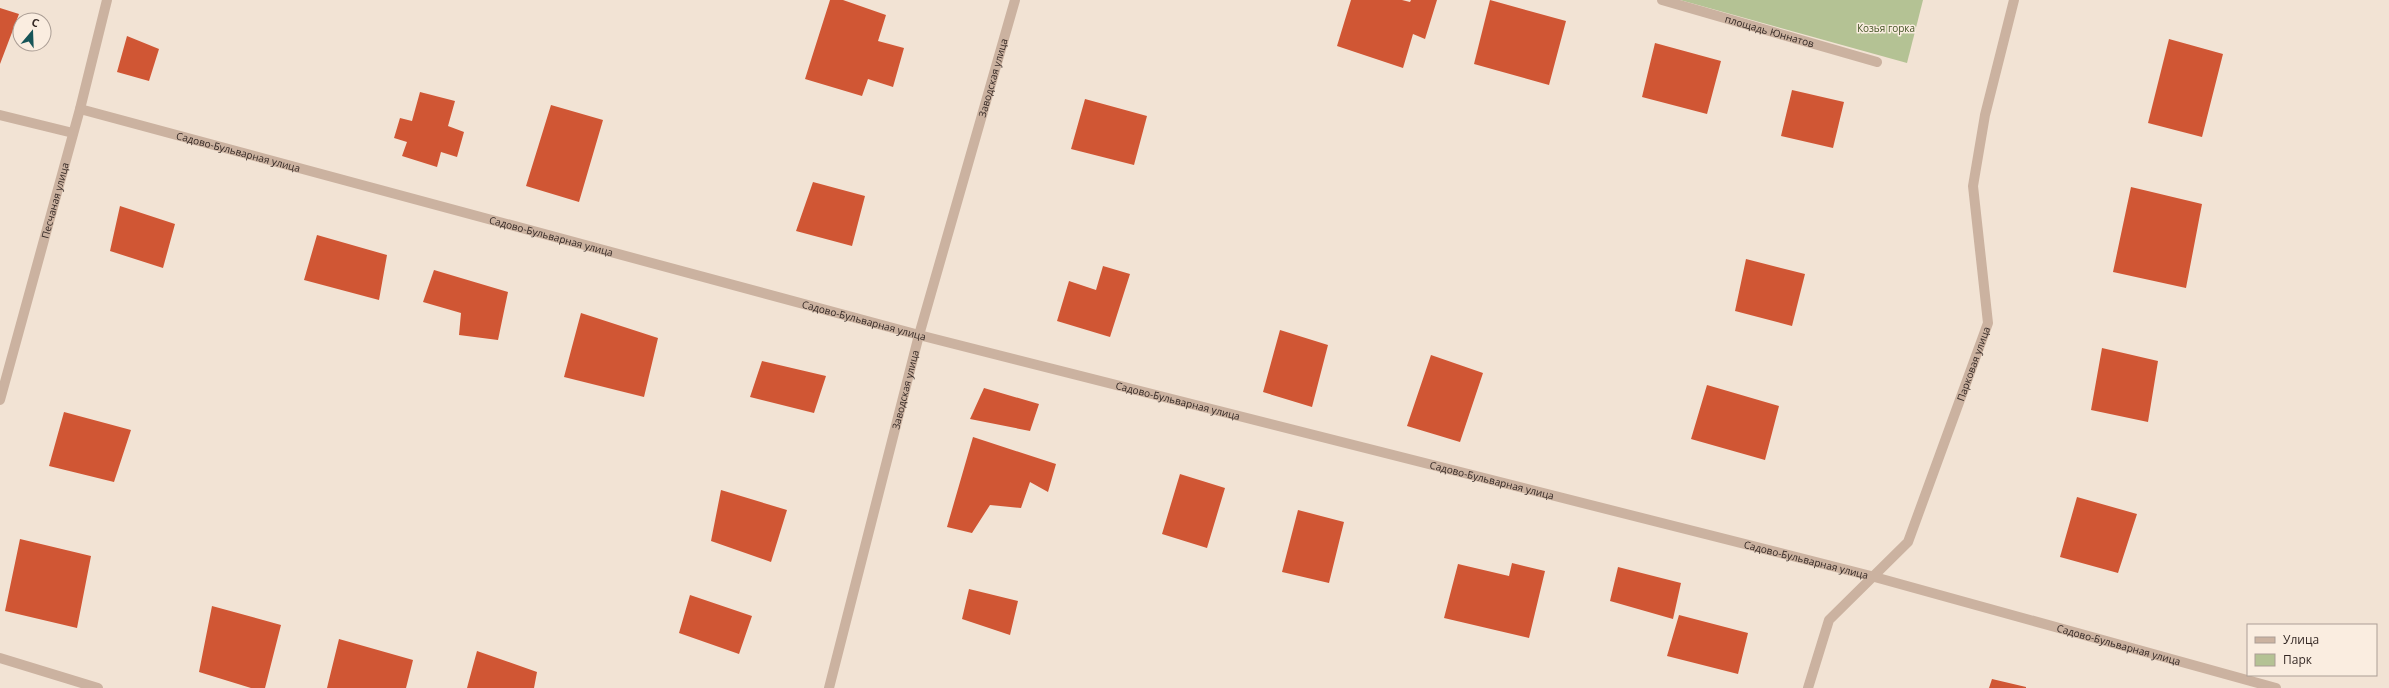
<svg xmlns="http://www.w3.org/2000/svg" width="2389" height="688" font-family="'Open Sans',sans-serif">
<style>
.green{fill:#b4c294}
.building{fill:#d05634}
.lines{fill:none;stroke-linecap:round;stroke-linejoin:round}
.service{stroke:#cbb2a0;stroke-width:10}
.pedestrian{stroke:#cbb2a0;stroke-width:10}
.minor{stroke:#cbb2a0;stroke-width:10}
.tertiary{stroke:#cbb2a0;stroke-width:10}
.labels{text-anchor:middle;stroke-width:3;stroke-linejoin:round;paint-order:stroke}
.park-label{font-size:10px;fill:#445426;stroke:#faede0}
.street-label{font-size:10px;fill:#342824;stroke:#faede0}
</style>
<rect width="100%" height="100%" fill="#f2e3d4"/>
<path class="green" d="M1680,0H1923L1907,63Z"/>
<path class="building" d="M830,0H843L886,15L878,41L904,48L893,87L868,79L862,96L805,79Z
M1351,0H1402L1410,2L1411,0H1437L1425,39L1413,34L1403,68L1337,46Z
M1490,0L1566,21L1549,85L1474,64Z
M0,8L19,14L0,64Z
M127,36L159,49L149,81L117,72Z
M2169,39L2223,54L2202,137L2148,123Z
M1655,43L1721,61L1707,114L1642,97Z
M1792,90L1844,102L1833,148L1781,136Z
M420,92L455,101L448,126L464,132L457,157L441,152L437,167L402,156L407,142L394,138L400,118L412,121Z
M1085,99L1147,116L1134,165L1071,149Z
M551,105L603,120L579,202L526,186Z
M813,182L865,196L852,246L796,231Z
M2131,187L2202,204L2186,288L2113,272Z
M120,206L175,224L163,268L110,251Z
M317,235L387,255L379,300L304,280Z
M1746,259L1805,274L1792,326L1735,311Z
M1103,266L1130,274L1110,337L1057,321L1069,281L1096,290Z
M434,270L508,292L498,340L459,335L461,313L423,302Z
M581,313L658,338L644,397L564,377Z
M1280,330L1328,345L1312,407L1263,392Z
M2102,348L2158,361L2148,422L2091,410Z
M1431,355L1483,373L1460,442L1407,426Z
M762,361L826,376L814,413L750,397Z
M1707,385L1779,406L1765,460L1691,439Z
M984,388L1039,404L1030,431L970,419Z
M64,412L131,430L114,482L49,466Z
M973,437L1056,464L1048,492L1030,482L1021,508L990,505L972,533L947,527Z
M1180,474L1225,488L1207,548L1162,534Z
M721,490L787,510L771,562L711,541Z
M2077,497L2137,514L2118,573L2060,557Z
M1298,510L1344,522L1329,583L1282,572Z
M20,539L91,556L77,628L5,611Z
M1512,563L1545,571L1529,638L1444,618L1458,564L1509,576Z
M1618,567L1681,583L1673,619L1610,601Z
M969,589L1018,601L1010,635L962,619Z
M690,595L752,616L739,654L679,633Z
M212,606L281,625L265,688H251L199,672Z
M1679,615L1748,633L1738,674L1667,656Z
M339,639L413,660L406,688H327Z
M477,651L537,672L534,688H467Z
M1992,679L2026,687V688H1989Z"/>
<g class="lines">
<path class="service" id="s1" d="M1662,0L1877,62"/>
<path class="pedestrian" d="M0,115L73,133"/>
<g class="minor">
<path id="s2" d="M80,109L919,335L1871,576L2276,688"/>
<path id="s3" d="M0,400L80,109L107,0"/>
<path id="s4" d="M829,688L919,335L1015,0"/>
<path id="s5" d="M1808,688L1829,620L1908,542L1988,323L1973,186L1985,115L2014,0"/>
</g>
<path class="tertiary" d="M0,658L98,688"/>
</g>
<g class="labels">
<g class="park-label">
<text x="1886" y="32">Козья горка</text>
</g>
<g class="street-label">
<text dy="4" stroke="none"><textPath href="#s1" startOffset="112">площадь Юннатов</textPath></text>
<text dy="4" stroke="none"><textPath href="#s4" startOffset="632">Заводская улица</textPath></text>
<text dy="4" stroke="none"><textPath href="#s2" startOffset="164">Садово-Бульварная улица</textPath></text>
<text dy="4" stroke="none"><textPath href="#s3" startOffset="207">Песчаная улица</textPath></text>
<text dy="4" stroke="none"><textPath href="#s2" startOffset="488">Садово-Бульварная улица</textPath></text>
<text dy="4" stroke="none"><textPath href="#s2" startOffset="812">Садово-Бульварная улица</textPath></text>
<text dy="4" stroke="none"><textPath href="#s5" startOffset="372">Парковая улица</textPath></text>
<text dy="4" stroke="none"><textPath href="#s4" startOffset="308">Заводская улица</textPath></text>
<text dy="4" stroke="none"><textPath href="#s2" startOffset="1136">Садово-Бульварная улица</textPath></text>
<text dy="4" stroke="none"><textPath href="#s2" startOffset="1460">Садово-Бульварная улица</textPath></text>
<text dy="4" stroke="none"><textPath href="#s2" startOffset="1784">Садово-Бульварная улица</textPath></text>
<text dy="4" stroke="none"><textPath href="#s2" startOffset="2108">Садово-Бульварная улица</textPath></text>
</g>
</g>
<rect x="2247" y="624" width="130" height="52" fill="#faede0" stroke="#ab9e95"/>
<rect x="2255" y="637" width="20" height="6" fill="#cbb2a0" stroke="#ab9e95"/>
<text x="2283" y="644" font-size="12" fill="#342824">Улица</text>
<rect x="2255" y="654" width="20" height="12" fill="#b4c294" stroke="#ab9e95"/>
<text x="2283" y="664" font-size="12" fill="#342824">Парк</text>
<g transform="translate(32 32) rotate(19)"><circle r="19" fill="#faede0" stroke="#ab9e95"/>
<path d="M0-3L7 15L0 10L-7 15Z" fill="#175558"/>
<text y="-6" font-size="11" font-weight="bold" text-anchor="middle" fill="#342824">С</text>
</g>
</svg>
